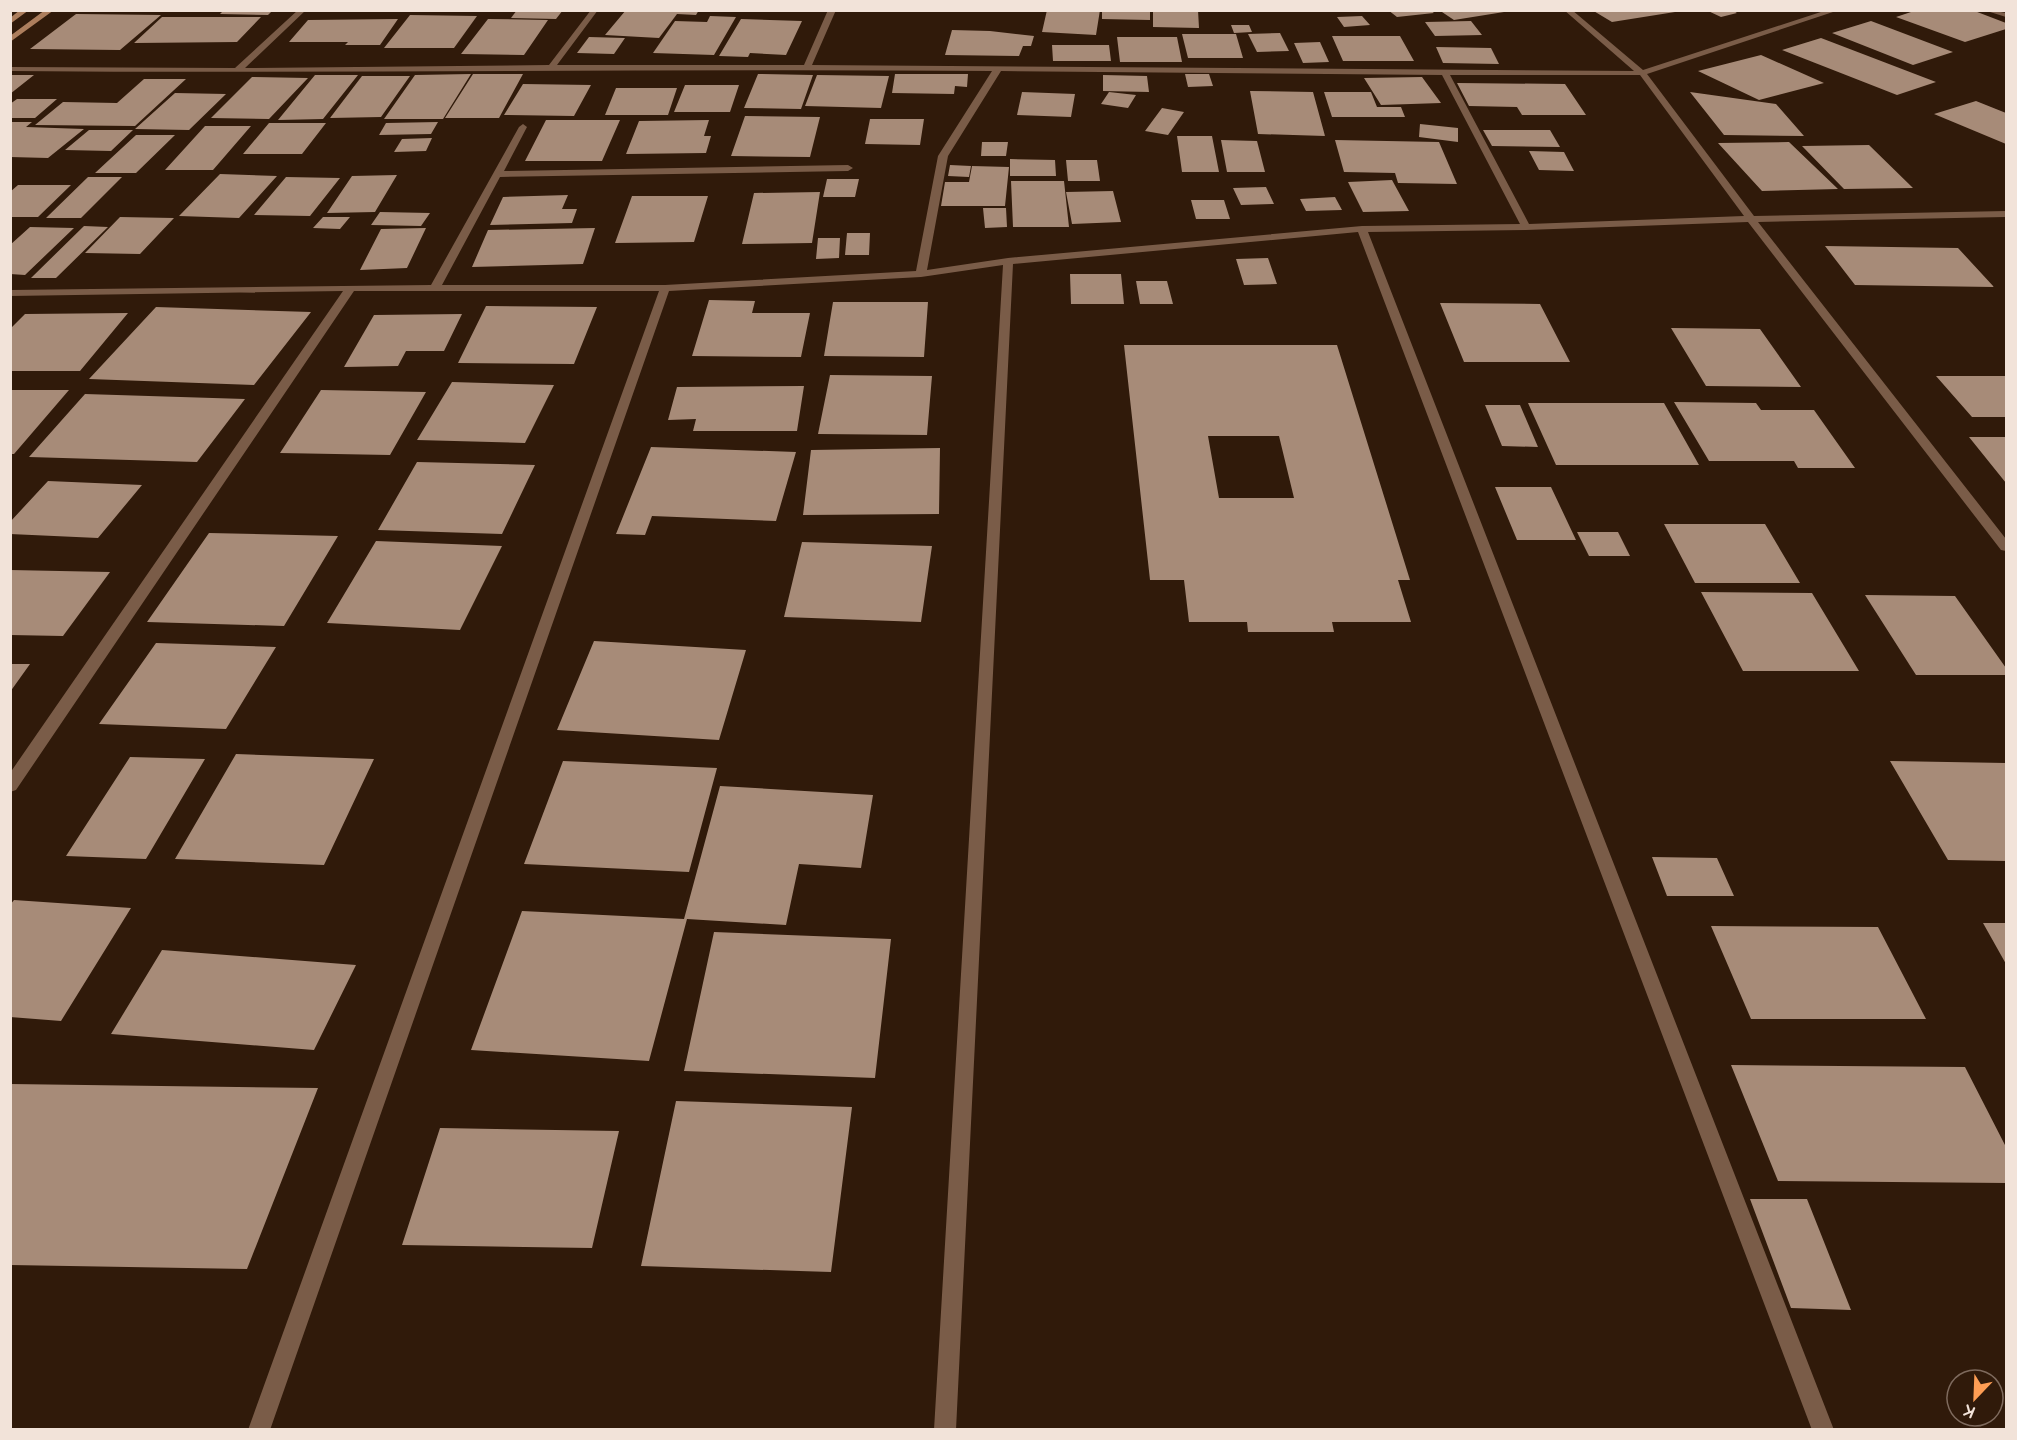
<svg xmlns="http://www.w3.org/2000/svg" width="2017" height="1440" font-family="'Varela Round',sans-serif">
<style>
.building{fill:#a78b78;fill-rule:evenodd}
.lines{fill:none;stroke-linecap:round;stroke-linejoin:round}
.street{fill:#7a5c48;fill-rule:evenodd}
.secondary{fill:#ad7e5d;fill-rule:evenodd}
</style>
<rect width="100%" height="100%" fill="#301a0a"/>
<path class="building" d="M224,10H273L268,15L220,14Z
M517,10H563L556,19L511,18Z
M626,10H699L696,15L677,14L659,38L605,35Z
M1047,10H1100L1096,35L1042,32Z
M1102,10H1150V20L1102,19Z
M1153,10H1198L1199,28L1153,27Z
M1388,10H1430L1434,13L1397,17Z
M1439,10H1503L1504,12L1454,20Z
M1592,10H1675V12L1612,22Z
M1706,10H1732L1737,13L1721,17Z
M1917,10H1972L2006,23V29L1965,42L1896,17Z
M76,14L161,15L120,50L30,49Z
M410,15L477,16L454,48H384Z
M710,16L736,17L714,55L653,53L675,21L707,22Z
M1362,16L1370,25L1344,27L1337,17Z
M162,17H261L237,42L134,43Z
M398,19L380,45H345L348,42H289L308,20Z
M488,19L548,20L524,55L461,54Z
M741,19L802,21L786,55L750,53L748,57L719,56Z
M1471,21L1482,35L1435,36L1425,22Z
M1871,21L1953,52L1913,65L1832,33Z
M1231,25H1249L1252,32L1234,33Z
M952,30L990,31L1034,36L1031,46H1023L1019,56L945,55Z
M1280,33L1289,51L1257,52L1248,34Z
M1182,34H1236L1243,58H1188Z
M1332,36H1400L1414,61H1343Z
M589,37L625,38L614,54L577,53Z
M1117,37H1177L1182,62H1120Z
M1821,38L1936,82L1897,95L1782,50Z
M1320,42L1329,62L1303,63L1294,43Z
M1052,45H1109L1111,61H1053Z
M1436,47L1491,48L1499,64L1443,63Z
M1761,55L1824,83L1759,100L1698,71Z
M471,74L443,119H384L415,75Z
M473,74H523L499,118H445Z
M758,74L813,75L801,109L744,108Z
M895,74H968L967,87L955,86L954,94L892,93Z
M1185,74H1209L1213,86L1188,87Z
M10,75H34L10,94Z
M315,75H358L323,119L278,120Z
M817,75L889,76L881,108L805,106Z
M1103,75L1147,76L1149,92L1103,91Z
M362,76H410L381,117L330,118Z
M252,77L308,78L269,119L211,118Z
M1422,77L1441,103L1381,105L1364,78Z
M144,79H186L135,126L35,125L63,102L117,103Z
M1457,83L1565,84L1586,115H1522L1517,107L1469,106Z
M523,84L591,85L574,116L504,115Z
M685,85H739L730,112H674Z
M616,88H677L668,115H605Z
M1250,91L1313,92L1325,136L1258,134Z
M1022,92L1075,94L1071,117L1017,115Z
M1109,92L1136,95L1128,108L1101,104Z
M1324,92H1371L1377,107H1401L1405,117H1332Z
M1690,92L1776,104L1804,136L1724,135Z
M175,93L226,94L189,130L135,129Z
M17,99H57L35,118H10V104Z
M1976,101L2006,113V144L1934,114Z
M1162,108L1184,112L1168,135L1145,131Z
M745,116L820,117L810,157L731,156Z
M870,119H924L920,145L865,144Z
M546,120H620L602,161H525Z
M709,120L704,136H711L706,153L626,154L639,121Z
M10,122H32L26,127L84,129L48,158L10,157Z
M438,122L431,134L379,135L386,123Z
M269,123H326L302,154H243Z
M1420,124L1458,128V142L1419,137Z
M205,126H251L213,170H165Z
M89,130H133L111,151L65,150Z
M1483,130H1550L1560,147L1492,146Z
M136,135H175L136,173H95Z
M1177,136H1212L1219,172H1182Z
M432,138L426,151L394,152L402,139Z
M1221,140L1257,141L1265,172H1227Z
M1335,140L1439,142L1457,184L1398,183L1395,173L1344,172Z
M982,142H1008L1006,156H981Z
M1789,142L1838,189L1762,191L1718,143Z
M1869,145L1913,188L1844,189L1802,146Z
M1529,151L1564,152L1574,171L1539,170Z
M1010,159L1055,160L1056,176H1010Z
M1066,160H1097L1100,181H1068Z
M950,165L971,166L969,177L948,176Z
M972,166L1009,167L1005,206H941L945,182H969Z
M220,174L277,176L239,218L179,216Z
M397,175L375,212L327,213L352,176Z
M88,177H122L81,218H46Z
M286,177L340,178L310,216L254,215Z
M827,179H859L855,197H823Z
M1392,180L1409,211L1363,212L1348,182Z
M1011,181H1064L1069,227H1013Z
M18,185H71L38,217H10V192Z
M1266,187L1274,204L1241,205L1233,188Z
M1113,191L1121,222L1072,224L1066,192Z
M820,192L812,243L742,244L754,193Z
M568,195L562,209H577L572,223L490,225L503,197Z
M632,196H708L694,242L615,243Z
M1335,197L1342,210L1306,211L1300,199Z
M1191,200H1224L1230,219H1196Z
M983,208H1006L1007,227L985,228Z
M380,212L430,213L421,226L371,225Z
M120,217L174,218L140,254L85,253Z
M323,217H350L340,229L313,228Z
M84,226L108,227L56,278H31Z
M30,227L74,228L25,275L10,274V245Z
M426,228L407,268L360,270L381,229Z
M595,228L583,264L472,267L488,230Z
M847,233H870L869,255H845Z
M818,238H840L839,258L816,259Z
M1825,246L1958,248L1994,287L1855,285Z
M1268,258L1277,284L1244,285L1236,259Z
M1070,274H1121L1124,304H1071Z
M1136,281H1167L1173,304H1140Z
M709,300L755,301L752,313H810L801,357L692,356Z
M833,302H928L924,357L824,356Z
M1440,303L1540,304L1570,362H1464Z
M486,306L597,307L574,364L458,363Z
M156,307L311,312L254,385L89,379Z
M128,313L80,371H10V329L25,314Z
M462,314L444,351H406L398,366L344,367L374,315Z
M1671,328L1760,329L1801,387L1706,386Z
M1124,345H1337L1410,580H1398L1411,622H1332L1334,632H1248L1247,622H1189L1184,580H1150ZM1208,436H1279L1294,498H1219Z
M830,375L932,376L927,435L818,434Z
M1936,376H2006V417H1972Z
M452,382L554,385L525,443L417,440Z
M804,386L797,431H693L696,419L668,420L677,387Z
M10,390H69L14,454H10Z
M321,390L426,392L390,455L280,453Z
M85,394L245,399L197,462L29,457Z
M1674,402L1756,403L1761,410H1814L1855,468H1798L1794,461H1709Z
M1528,403H1664L1699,465H1556Z
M1485,405H1520L1538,447L1502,446Z
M1969,437H2006V483Z
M651,447L796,452L776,521L652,516L645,535L616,534Z
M940,448L939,514L803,515L811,450Z
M417,462L535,465L502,534L378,530Z
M48,481L142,485L98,538L10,534V522Z
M1495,487H1551L1576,540H1517Z
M1664,524H1765L1800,583H1695Z
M1577,532H1618L1630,556H1589Z
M209,533L338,536L284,626L147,622Z
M376,541L502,546L460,630L327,623Z
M802,542L932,546L921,622L784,617Z
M10,570L110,572L63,636L10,635Z
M1701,592L1812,593L1859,671H1743Z
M1865,595L1955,596L2006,668V675H1916Z
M594,641L746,650L719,740L557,730Z
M156,643L276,647L226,729L99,724Z
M10,664H30L10,692Z
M236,754L374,759L324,865L175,859Z
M130,757L205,759L146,859L66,856Z
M563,761L717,768L689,872L524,864Z
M1890,761L2006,763V861L1948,860Z
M720,786L873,795L861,868L799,864L786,925L687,919L649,1061L471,1050L522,911L684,919Z
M1652,857L1717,858L1734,896H1667Z
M14,900L131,908L61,1021L10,1017V905Z
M1983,923H2006V964Z
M1711,926L1878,927L1926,1019H1751Z
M714,932L891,939L875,1078L684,1071Z
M162,950L356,965L314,1050L111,1034Z
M1731,1065L1965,1067L2006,1147V1183L1778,1181Z
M10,1084L318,1088L247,1269L10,1265Z
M676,1101L852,1107L831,1272L641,1266Z
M440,1128L619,1131L592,1248L402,1245Z
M1750,1199H1807L1851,1310L1791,1308Z"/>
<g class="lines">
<path class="street" d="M298,10H306L245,68L549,65L591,10H598L557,65H804L828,10H836L812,65L1634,71L1564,10H1572L1643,70L1827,10H1839L1647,74L1754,216L2006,211V217L1758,222L2006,539V551L2001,550L1748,222L1526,230L1368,232L1834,1430H1812L1358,232L1013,264L956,1430H934L1003,265L921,277L669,291L270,1430H248L659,291H354L16,790L10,792V773L343,291L10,296V290L431,285L519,127L523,124L527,127L504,171L848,165L853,168L848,171L500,177L442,285H665L916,271L938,156L992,71C665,68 338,74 10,71V67L235,68ZM1001,71L1442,75L1520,224L1362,226L1008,258L927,270L948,156ZM1450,75H1640L1744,216L1529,224Z
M1990,10L2006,13V17L1990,12Z"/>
<path class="secondary" d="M20,10H29L10,24V18Z
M45,10H54L10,42V36Z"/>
</g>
<rect width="2017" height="1440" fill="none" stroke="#f2e3d9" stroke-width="24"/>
<g transform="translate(1975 1398) rotate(203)"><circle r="28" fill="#301a0a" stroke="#7e6a5d" stroke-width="1.5"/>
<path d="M0-4.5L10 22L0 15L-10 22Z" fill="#fd9d54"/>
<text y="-9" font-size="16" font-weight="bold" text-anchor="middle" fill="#f2e3d9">K</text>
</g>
</svg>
